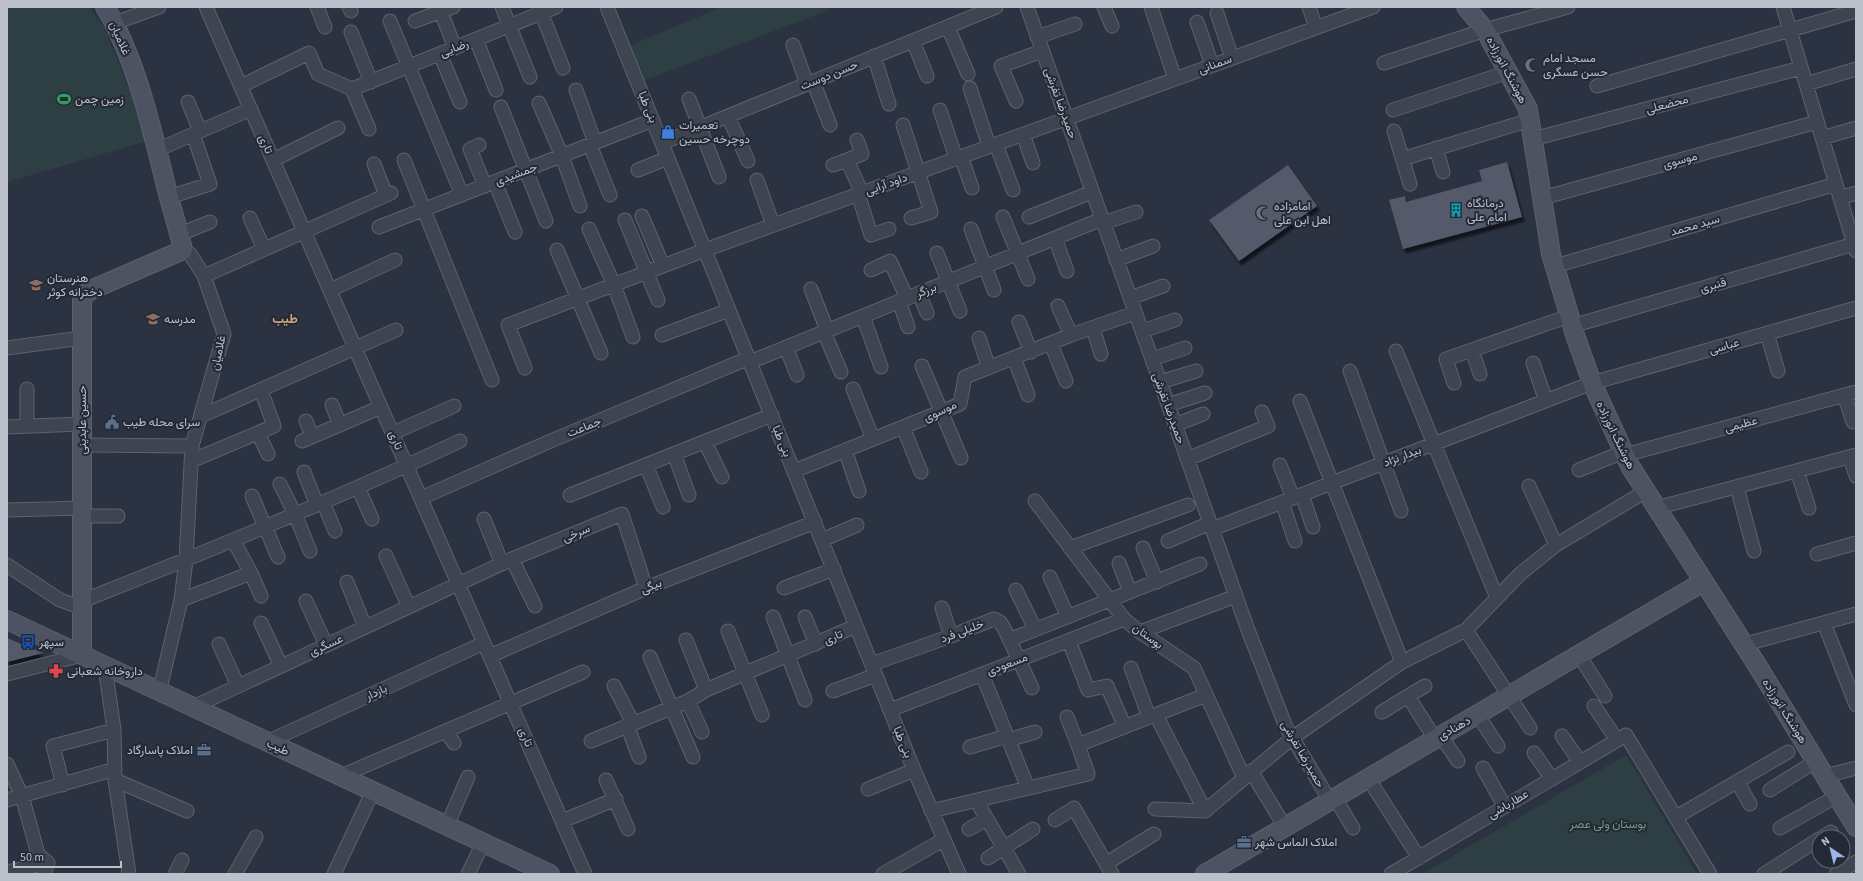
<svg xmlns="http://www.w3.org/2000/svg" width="1863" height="881" font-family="'Source Sans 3',Vazirmatn,sans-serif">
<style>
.green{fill:#2e3f43}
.building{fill:#555a6b;filter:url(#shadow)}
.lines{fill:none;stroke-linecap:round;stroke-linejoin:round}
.street-casing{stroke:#5d626e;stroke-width:15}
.secondary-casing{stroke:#5d626e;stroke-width:20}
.street{stroke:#3f4451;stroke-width:13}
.secondary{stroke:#4e5363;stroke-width:18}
.labels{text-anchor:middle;stroke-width:4;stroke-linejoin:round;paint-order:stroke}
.street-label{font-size:12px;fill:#bcc0cb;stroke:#242936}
.poi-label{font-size:12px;fill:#bcc0cb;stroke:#242936;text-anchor:start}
.park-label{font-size:12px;fill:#769983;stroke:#242936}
.neighbourhood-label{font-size:13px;font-weight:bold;fill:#caa678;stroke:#242936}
</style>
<defs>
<filter id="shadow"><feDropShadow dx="2.5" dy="4.5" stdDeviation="1" flood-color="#0009"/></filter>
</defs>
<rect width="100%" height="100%" fill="#2b3241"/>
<path class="green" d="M7,7H89L104,28L151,140L7,182Z
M722,7H828L829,10L643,81L629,46Z
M1626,755L1697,874H1422Z"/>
<path class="building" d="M1507,162L1522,217L1403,249L1389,200L1405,196L1406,202L1482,181L1479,170Z
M1288,165L1317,206L1239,261L1209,220Z
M7,638L43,653L7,662Z"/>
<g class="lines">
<defs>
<path id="street" d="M206,7L585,874
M317,7L325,27
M349,7L351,11
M502,7L530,77
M539,7L563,68
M607,7L914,770L959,874
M1027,7L1248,630L1286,727L1330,801
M1104,7L1112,26
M1151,7L1175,79
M1309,7L1316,28
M1783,7L1856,251
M441,12L455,48
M1217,13L1232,58
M390,21L462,195
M415,21L453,7
M1197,22L1212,65
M115,23L159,7
M948,27L968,74
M351,32L371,82
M1037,37L1075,24
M476,39L496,90
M913,41L927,76
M793,45L807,84
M440,54L460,102
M874,56L889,104
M1384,63L1485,30L1568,7
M813,81L830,125
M1806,84L1856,69
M241,86L309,53L318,74L352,89
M1597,86L1856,11
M970,88L989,146
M352,89L556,7
M352,89L369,129
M576,90L595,143
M689,99L719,177
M1016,101L1001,66L1042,51
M188,102L200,131
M539,103L562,156L580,206
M501,107L546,221
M940,110L956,158
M1393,110L1508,72
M728,116L748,161
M903,125L931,212L911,218
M1394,131L1410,184
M1023,134L1033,163
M1822,138L1856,128
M1533,139L1801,68
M662,143L996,7
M996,144L1013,190
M479,145L470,149L485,186
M590,145L610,195
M1436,148L1443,172
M157,150L251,109
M961,156L972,188
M1402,159L1530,120
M273,160L338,128
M404,160L492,380
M847,160L862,154L857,140
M374,164L386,195
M833,165L847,160L862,193
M638,170L668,158
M757,180L773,225
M495,182L515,232
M858,194L871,235L889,229
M169,197L210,184L193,134
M1542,198L1817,122
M1840,198L1856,193
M642,216L663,266
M1003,217L1028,279
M1029,217L1092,192
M250,218L264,249
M625,220L658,300
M1103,223L1136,212
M379,227L653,120
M589,229L614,285L633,337
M971,229L994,290
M180,234L210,222
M1055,238L1067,271
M557,250L601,353
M937,253L960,311
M1116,260L1153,246
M1555,266L1836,184
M871,270L890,261L907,298
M204,276L391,193
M811,289L827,330
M330,290L395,260
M919,293L927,313
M1130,298L1163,286
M899,301L908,327
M1058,306L1071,335
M863,316L881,367
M1019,322L1031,352
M1572,326L1854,244
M1093,328L1101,354
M1142,331L1175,320
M824,332L841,372
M1767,333L1778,371
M662,335L729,310
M979,338L989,368
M1051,344L1066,381
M786,347L797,375
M7,348L81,338
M1472,350L1480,374
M1396,351L1497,598
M1014,358L1028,395
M1152,359L1185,348
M750,362L1102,219
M1533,363L1546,401
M922,366L961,458
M525,368L508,325L705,250L1373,7
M1350,371L1401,511
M1160,382L1196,371
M1454,383L1446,359L1569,316
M27,389V426
M853,389L873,439
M1844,395L1853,422
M1300,401L1402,662
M332,405L340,425
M1168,405L1205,393
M201,416L396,330
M306,421L312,436
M1175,425L1203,414
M7,427L82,424
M903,427L921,472
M258,433L268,454
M393,433L454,406
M302,441L381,407
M705,442L722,477
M82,445L192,446
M845,450L859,491
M674,454L689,495
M1625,455L1856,392
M1850,457L1856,476
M1187,459L1268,426L1262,412
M191,461L274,426L261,390
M646,465L663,507
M1280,465L1293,498
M1579,470L1623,452
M794,471L960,404L965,377L1071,335L1135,313
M1797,471L1809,508
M304,472L317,505
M280,484L295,514L310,551
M1529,486L1556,545
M358,487L372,519
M1737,487L1754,551
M570,495L772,415
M1302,495L1313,527
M252,496L278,557
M421,498L553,440L749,358
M1035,501L1124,619L1140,632L1194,668L1244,778
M323,502L335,531
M1282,502L1295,541
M1656,508L1856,455
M7,510L82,508
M82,516H118
M484,519L502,564
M1212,529L1592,383L1856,308
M233,540L251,573L261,596
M822,540L857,525
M1168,541L1210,523
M1070,548L1188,505
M1143,548L1157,582
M1817,554L1856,543
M386,556L409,607
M512,559L535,606
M1119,563L1130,592
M7,565L60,600L82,608
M1050,577L1068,617
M347,582L365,627
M784,588L834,569
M1016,590L1035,629
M181,600L251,573
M82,601C209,551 336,499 460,441
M306,601L326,645
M942,608L951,636
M773,617L805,700
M805,617L816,644
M261,623L281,666
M1824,623L1856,705
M1466,630L1530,728
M728,631L762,715
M1140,632L1236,596
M686,640L706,690
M1009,640L1200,564
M1069,641L1088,690L1107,686L1125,727
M219,644L238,686
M1742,645L1856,614
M1579,655L1605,696
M490,656L646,588L815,522
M650,657L693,757
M872,664L951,636L994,619L1000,622L1004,628L1032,688
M105,666L114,730L115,780L129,874
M1131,668L1149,717
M7,674L82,655
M982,674L1028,788
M614,686L633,723
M1425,686L1408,696L1435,739
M833,691L876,675
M159,693L181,600L186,560L192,446L224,334L204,276L190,254L183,250
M688,701L702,732
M1594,706L1617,740
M193,707L512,559L622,514L646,588
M890,710L1124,619
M1382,712L1408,696
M1477,714L1498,746
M1156,715L1205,811
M1067,717L1078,745
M627,725L639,757
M446,732L454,743
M1441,736L1458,761
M1562,736L1580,762
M1008,740L1035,732
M591,741L688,701L706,690L856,626
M267,742L484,643
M970,747L1007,736
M1534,753L1552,779
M7,764L22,796L38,854L48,863L44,874
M1483,768L1505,807
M1251,771L1285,827
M341,776L583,672
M1825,776L1856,768
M1368,778L1419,858
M115,780L187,811
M606,780L628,829
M1737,781L1750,804
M63,785L53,746L114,730
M868,789L914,770
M1770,790L1816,761
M1335,798L1353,828
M7,800L115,769
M980,807L1019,874
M1155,809L1205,811L1292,738L1402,662L1466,630L1520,574L1556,545L1646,491
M931,811L1088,774L1078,745L1206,695
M1676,817L1788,752
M1055,820L1074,808L1112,874
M562,821L616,799
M447,826L468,777
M1780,828L1837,796
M969,829L987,819
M1823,837L1831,832
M988,858L1033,829
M1107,863L1154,834
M7,872L48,863
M175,874L182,860
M235,874L256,837
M334,874L373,791
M468,874L483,843
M883,874L943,840
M1391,874L1626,735L1710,874
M1764,874L1819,839
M1836,874L1856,862"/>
<path id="secondary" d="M1466,7L1485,30L1528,109L1551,254L1576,338L1592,383L1630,466L1757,665L1856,827
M7,620L550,874
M82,655V300L85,294L93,289L183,250C179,231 173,213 168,194C153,134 137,60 105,7
M1205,874L1703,582"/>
</defs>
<use href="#street" class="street-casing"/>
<use href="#secondary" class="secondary-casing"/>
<use href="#street" class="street"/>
<use href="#secondary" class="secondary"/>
</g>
<defs>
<symbol id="mosque-bare" viewBox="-9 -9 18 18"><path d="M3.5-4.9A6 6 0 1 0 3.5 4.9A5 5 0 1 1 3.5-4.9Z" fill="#6b7280" stroke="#242936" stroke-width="2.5" paint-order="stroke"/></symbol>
<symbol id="stadium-bare" viewBox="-9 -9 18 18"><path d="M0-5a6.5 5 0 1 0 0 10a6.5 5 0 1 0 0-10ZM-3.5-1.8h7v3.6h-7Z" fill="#2e9e5b" stroke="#242936" stroke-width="2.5" paint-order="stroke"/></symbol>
<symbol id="shop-bare" viewBox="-9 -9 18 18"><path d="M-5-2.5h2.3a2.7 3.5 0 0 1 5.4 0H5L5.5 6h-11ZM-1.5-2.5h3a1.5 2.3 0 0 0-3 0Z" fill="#3f7fe0" stroke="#242936" stroke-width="2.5" paint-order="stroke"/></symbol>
<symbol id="building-bare" viewBox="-9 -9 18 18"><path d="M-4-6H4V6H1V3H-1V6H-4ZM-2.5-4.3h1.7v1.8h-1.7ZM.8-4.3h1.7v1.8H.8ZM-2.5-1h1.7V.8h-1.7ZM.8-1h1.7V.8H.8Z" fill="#0f9aa8" stroke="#242936" stroke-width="2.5" paint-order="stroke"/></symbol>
<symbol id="school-bare" viewBox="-9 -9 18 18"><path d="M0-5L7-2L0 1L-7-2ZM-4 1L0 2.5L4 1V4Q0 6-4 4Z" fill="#8d6e63" stroke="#242936" stroke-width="2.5" paint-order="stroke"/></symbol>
<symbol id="civic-bare" viewBox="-9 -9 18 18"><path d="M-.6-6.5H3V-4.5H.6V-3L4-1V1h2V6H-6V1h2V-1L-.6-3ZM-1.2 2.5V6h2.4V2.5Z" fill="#5c6f8a" stroke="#242936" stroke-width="2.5" paint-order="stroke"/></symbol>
<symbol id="bus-bare" viewBox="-9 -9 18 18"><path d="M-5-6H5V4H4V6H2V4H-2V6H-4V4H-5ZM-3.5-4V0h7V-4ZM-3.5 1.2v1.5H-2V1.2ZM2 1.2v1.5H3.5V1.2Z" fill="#1a4fb4" stroke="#242936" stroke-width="2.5" paint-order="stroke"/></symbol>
<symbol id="pharmacy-bare" viewBox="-9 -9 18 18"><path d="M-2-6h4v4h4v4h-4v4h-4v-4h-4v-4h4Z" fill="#e0444e" stroke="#242936" stroke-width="2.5" paint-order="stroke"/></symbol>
<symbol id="office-bare" viewBox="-9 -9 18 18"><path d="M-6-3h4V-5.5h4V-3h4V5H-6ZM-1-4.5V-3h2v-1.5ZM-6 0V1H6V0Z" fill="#5c6f8a" stroke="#242936" stroke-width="2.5" paint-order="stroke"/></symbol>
</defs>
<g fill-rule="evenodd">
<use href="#mosque-bare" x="1522" y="55" width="20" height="20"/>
<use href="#stadium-bare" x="54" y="89" width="20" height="20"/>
<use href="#shop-bare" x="658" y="122" width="20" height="20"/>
<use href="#building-bare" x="1446" y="200" width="20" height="20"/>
<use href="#mosque-bare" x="1253" y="203" width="20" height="20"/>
<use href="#school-bare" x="26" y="275" width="20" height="20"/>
<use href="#school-bare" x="143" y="309" width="20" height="20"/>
<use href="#civic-bare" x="102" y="412" width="20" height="20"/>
<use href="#bus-bare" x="18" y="632" width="20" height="20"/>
<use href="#pharmacy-bare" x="46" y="661" width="20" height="20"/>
<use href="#office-bare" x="194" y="740" width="20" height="20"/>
<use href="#office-bare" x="1234" y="832" width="20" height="20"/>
</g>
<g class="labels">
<g class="street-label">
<text transform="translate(120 38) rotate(66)" y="4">غلامیان</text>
<text transform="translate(454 48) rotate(-22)" y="4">رضایی</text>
<text transform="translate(1215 64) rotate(-20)" y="4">سمنانی</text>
<text transform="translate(1507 70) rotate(62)" y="4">هوشنگ انورزاده</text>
<text transform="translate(829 75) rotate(-22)" y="4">حسن دوست</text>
<text transform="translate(1061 103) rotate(70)" y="4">حمیدرضا تفرشی</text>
<text transform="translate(1667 104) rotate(-15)" y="4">محضعلی</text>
<text transform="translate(648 107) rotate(68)" y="4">بنی طبا</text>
<text transform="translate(266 144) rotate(66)" y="4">تاری</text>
<text transform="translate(1680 160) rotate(-15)" y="4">موسوی</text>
<text transform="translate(516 174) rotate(-21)" y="4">جمشیدی</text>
<text transform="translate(886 184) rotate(-20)" y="4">داود آرایی</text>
<text transform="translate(1695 225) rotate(-16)" y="4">سید محمد</text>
<text transform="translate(1713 285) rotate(-16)" y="4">قنبری</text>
<text transform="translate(926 290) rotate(-22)" y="4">برزگر</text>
<text transform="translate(1724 346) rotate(-16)" y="4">عباسی</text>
<text transform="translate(218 353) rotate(-78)" y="4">غلامیان</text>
<text transform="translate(1169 408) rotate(70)" y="4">حمیدرضا تفرشی</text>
<text transform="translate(940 411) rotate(-25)" y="4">موسوی</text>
<text transform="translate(82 420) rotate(-90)" y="4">حسین عابدینی</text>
<text transform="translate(1741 424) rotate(-15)" y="4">عظیمی</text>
<text transform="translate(584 427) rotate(-22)" y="4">جماعت</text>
<text transform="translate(1616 435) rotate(64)" y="4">هوشنگ انورزاده</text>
<text transform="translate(396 440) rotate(67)" y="4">تاری</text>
<text transform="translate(782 441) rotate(68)" y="4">بنی طبا</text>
<text transform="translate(1402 456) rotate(-21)" y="4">بیدار نژاد</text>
<text transform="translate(576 533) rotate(-23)" y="4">سرخی</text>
<text transform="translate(651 586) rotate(-22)" y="4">بیگی</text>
<text transform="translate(962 631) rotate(-21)" y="4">خلیلی فرد</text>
<text transform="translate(1148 636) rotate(36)" y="4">بوستان</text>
<text transform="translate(833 637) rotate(-24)" y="4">تاری</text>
<text transform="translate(326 645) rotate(-25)" y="4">عسگری</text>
<text transform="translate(1007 664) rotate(-21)" y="4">مسعودی</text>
<text transform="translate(376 692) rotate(-25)" y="4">بازدار</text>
<text transform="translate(1785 711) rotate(58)" y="4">هوشنگ انورزاده</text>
<text transform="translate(1454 728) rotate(-30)" y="4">دهنادی</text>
<text transform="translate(526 737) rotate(67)" y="4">تاری</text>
<text transform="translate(903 742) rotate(68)" y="4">بنی طبا</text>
<text transform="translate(278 747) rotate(25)" y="4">طیب</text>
<text transform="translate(1303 754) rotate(60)" y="4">حمیدرضا تفرشی</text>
<text transform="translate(1508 804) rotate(-31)" y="4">عطارباشی</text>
</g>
<g class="poi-label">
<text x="1543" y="62">مسجد امام<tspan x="1543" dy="14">حسن عسگری</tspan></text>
<text x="75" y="103">زمین چمن</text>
<text x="679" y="129">تعمیرات<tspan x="679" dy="14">دوچرخه حسین</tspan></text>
<text x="1467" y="207">درمانگاه<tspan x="1467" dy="14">امام علی</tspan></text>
<text x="1274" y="210">امامزاده<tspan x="1274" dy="14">اهل ابن علی</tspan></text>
<text x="47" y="282">هنرستان<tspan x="47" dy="14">دخترانه کوثر</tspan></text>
<text x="164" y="323">مدرسه</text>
<text x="123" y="426">سرای محله طیب</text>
<text x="39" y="646">سپهر</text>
<text x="67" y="675">داروخانه شعبانی</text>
<text x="193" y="754" text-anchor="end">املاک پاسارگاد</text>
<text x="1255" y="846">املاک الماس شهر</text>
</g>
<g class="park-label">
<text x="1608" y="828">بوستان ولی عصر</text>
</g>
<g class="neighbourhood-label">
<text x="285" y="323">طیب</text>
</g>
</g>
<rect width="1863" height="881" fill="none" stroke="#bcc0cb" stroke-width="16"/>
<g transform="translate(1831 849) rotate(325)"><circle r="19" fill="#242936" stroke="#616572"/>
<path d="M0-3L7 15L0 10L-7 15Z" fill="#a0b4ec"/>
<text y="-6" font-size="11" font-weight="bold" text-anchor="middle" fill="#bcc0cb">N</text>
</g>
<path d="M14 861v6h107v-6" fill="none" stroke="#bcc0cb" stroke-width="2"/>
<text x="20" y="861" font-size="12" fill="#bcc0cb" stroke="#242936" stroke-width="3" paint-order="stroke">50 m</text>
</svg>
